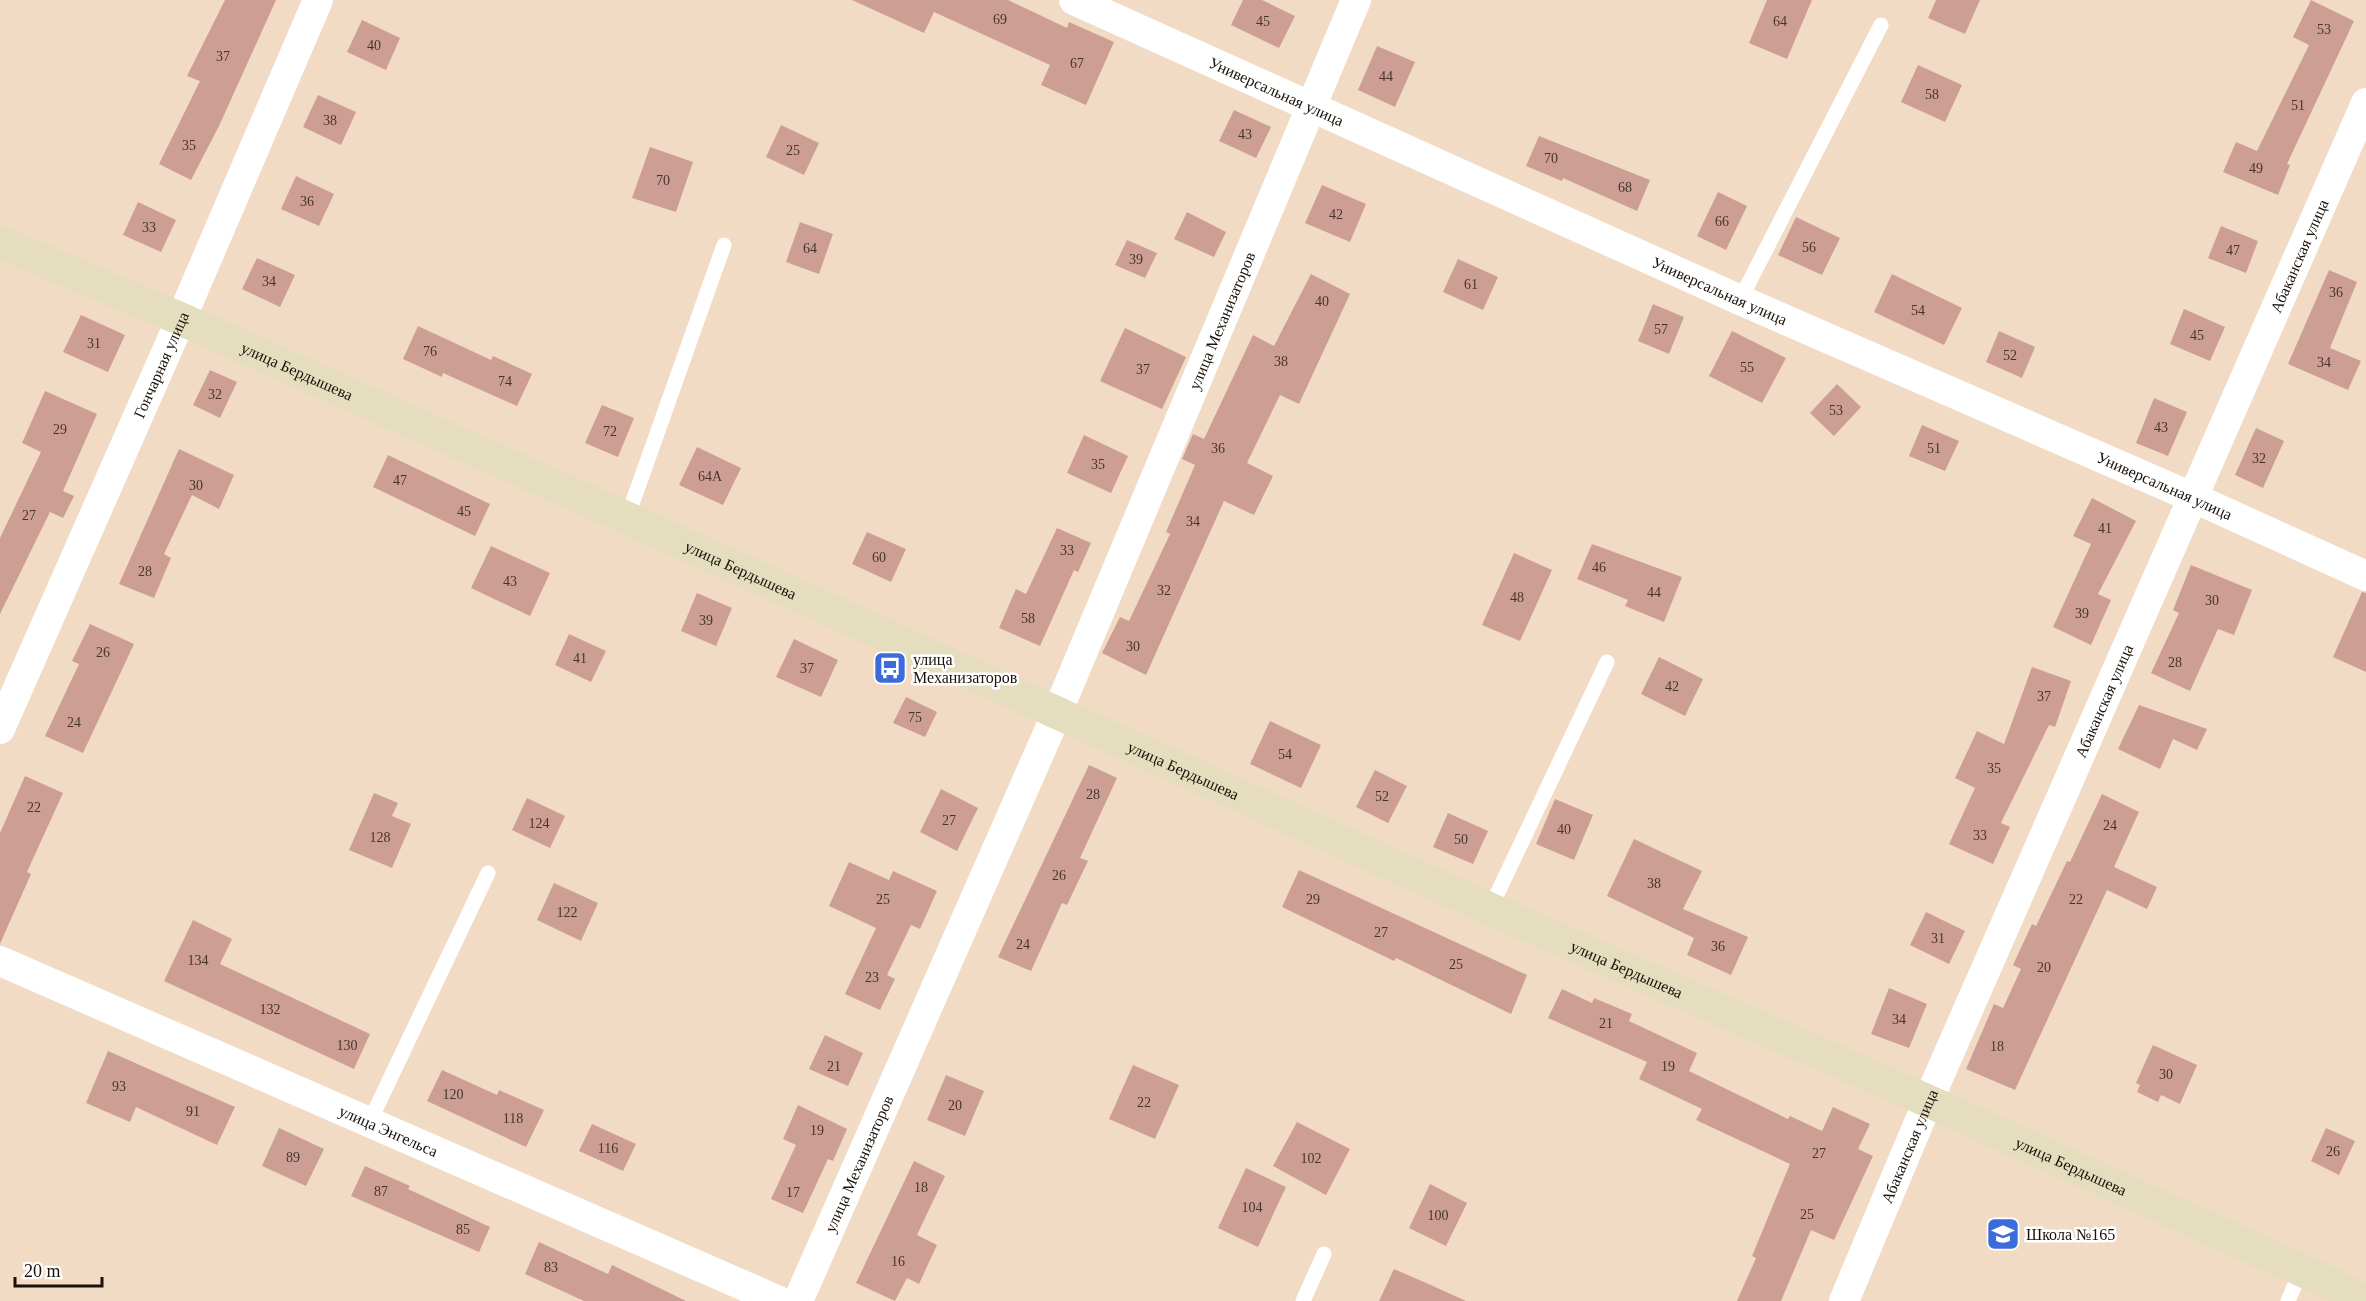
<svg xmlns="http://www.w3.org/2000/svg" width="2366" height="1301" font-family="Georgia,serif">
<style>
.building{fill:#cd9f94}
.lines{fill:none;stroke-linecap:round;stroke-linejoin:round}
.lane{stroke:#fff;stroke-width:15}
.street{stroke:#fff;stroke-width:30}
.secondary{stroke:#e5debe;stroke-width:33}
.labels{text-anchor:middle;stroke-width:5;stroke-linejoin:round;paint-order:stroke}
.number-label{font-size:14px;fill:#47352c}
.street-label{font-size:16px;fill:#1a120a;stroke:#fff}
.poi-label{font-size:16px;fill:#1a120a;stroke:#fff;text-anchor:start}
</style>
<rect width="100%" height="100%" fill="#f2dbc4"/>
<path class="building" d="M225,0H276L219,126L191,180L159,164L200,81L187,76Z
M852,0H1008L1067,28L1069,22L1114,42L1086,105L1041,85L1050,65L934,12L924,33Z
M1243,0H1262L1295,16L1279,48L1231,25Z
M1767,0H1812L1787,59L1749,43Z
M1936,0H1980L1965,34L1928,18Z
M2311,0L2354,21L2287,164L2290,165L2278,195L2223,172L2236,142L2257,151L2309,45L2293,37Z
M362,20L400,38L386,70L347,52Z
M1377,46L1415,62L1395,107L1358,90Z
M1918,65L1962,85L1945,122L1901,102Z
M318,95L356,112L341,145L303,127Z
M1234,110L1271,127L1256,158L1219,141Z
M781,125L819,143L804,175L766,157Z
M1539,136L1650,180L1637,211L1563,178L1562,181L1526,166Z
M650,147L693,162L676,212L632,198Z
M296,176L334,194L319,226L281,209Z
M1322,185L1366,204L1350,242L1305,223Z
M1718,192L1747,206L1726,250L1697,236Z
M138,202L176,220L161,252L123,235Z
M1187,212L1226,232L1214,257L1174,239Z
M1796,217L1840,238L1822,275L1778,255Z
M800,222L833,234L819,274L786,262Z
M2221,226L2258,241L2246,273L2208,258Z
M1127,240L1157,253L1145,278L1115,265Z
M257,258L295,275L280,307L242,289Z
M1458,259L1498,277L1483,310L1443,292Z
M2329,270L2357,282L2330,348L2361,361L2348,390L2288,364Z
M1311,274L1350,294L1299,404L1280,395L1247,463L1273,476L1254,515L1224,501L1146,675L1102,653L1120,617L1129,621L1170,534L1166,532L1195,465L1182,459L1193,434L1204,439L1253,335L1274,346Z
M1892,274L1962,308L1944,345L1874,312Z
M1653,304L1684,317L1669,354L1638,341Z
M2184,309L2225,327L2210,361L2170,344Z
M81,315L125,335L108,372L63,352Z
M418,326L491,360L493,356L532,374L517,406L443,373L442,377L403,359Z
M1125,328L1186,357L1162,409L1100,381Z
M1732,331L1786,358L1762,403L1709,376Z
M1999,331L2035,347L2022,378L1986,362Z
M210,370L237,382L220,418L193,405Z
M1837,384L1861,407L1834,436L1810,413Z
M45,391L97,414L63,491L74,496L63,518L50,512L0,614V538L41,452L22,443Z
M2154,398L2187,412L2168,456L2136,443Z
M602,405L634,418L618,457L585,443Z
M1922,425L1959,441L1945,471L1909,456Z
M2256,428L2284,441L2263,488L2235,475Z
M1084,435L1128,456L1111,493L1067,473Z
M697,447L741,468L723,505L679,485Z
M179,449L234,475L219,509L192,495L164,554L171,558L154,598L119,584Z
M388,455L490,504L475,536L373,487Z
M2092,498L2136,521L2098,594L2111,600L2091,645L2053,627L2091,544L2073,536Z
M1057,528L1091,543L1078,572L1074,570L1040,646L999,628L1016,589L1026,594Z
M867,532L906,549L891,582L852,564Z
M1592,544L1682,577L1664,622L1625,606L1628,600L1577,579Z
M491,546L550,573L530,616L471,588Z
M1514,553L1552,570L1520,641L1482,625Z
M2191,565L2252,590L2234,635L2218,629L2190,691L2151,673L2179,613L2173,610Z
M2362,592L2366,593V672L2333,657Z
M697,593L732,608L716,646L681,631Z
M90,624L134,644L83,753L45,736L79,664L72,661Z
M569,634L606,651L591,682L555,665Z
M794,639L838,660L821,697L776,677Z
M1659,657L1703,679L1685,716L1641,694Z
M2032,667L2071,681L2055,727L2049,725L2001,823L2010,827L1993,864L1949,844L1975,788L1955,778L1977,731L2004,744Z
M906,697L937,712L925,737L893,723Z
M2139,705L2207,729L2197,750L2173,739L2160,769L2118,749Z
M1270,721L1321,745L1301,788L1250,764Z
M1089,765L1117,778L1080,858L1088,861L1067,905L1062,903L1031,971L998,957Z
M1375,770L1407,786L1388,823L1356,807Z
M25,776L63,793L27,872L31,874L0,944V833Z
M941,789L978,808L957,851L920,832Z
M374,793L398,803L392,816L411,824L392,868L349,850Z
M2102,794L2139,812L2114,867L2157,887L2147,909L2107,890L2015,1090L1966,1069L1994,1004L2003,1008L2021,969L2013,965L2032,924L2036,926L2067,861L2070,862Z
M527,798L565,816L550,848L512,830Z
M1555,799L1593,815L1574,860L1536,844Z
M1448,813L1488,831L1473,864L1433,847Z
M1634,839L1702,871L1683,909L1748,937L1731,975L1687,955L1694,938L1607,896Z
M849,862L889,880L893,871L937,891L920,929L911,925L887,975L895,979L880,1010L845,994L876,928L829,906Z
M1299,870L1527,975L1511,1014L1396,958L1394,961L1282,907Z
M554,883L598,903L581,941L537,920Z
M1926,912L1965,931L1949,964L1910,945Z
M193,920L232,939L220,964L370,1034L354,1069L164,981Z
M1889,988L1927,1004L1909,1048L1871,1034Z
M1562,989L1592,1003L1594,998L1632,1014L1629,1021L1697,1053L1689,1071L1788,1119L1790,1116L1822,1131L1833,1107L1870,1124L1858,1149L1873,1156L1834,1240L1811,1230L1781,1301H1737L1756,1258L1752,1256L1790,1164L1696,1120L1702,1109L1639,1079L1647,1062L1548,1018Z
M825,1035L863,1053L848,1086L809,1069Z
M2153,1045L2197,1065L2180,1104L2161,1095L2158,1102L2137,1092L2140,1085L2136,1083Z
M108,1051L235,1107L217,1145L136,1107L130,1122L86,1103Z
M1133,1065L1179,1085L1155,1139L1109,1119Z
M442,1070L497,1095L499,1090L544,1110L526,1147L427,1101Z
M946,1075L984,1091L965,1136L927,1120Z
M798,1105L847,1129L833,1161L828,1159L803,1213L771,1199L796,1145L783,1139Z
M1297,1122L1350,1149L1326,1195L1273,1166Z
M592,1124L636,1144L623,1171L579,1151Z
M279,1128L324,1149L306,1186L262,1166Z
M2326,1128L2355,1141L2339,1175L2311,1161Z
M914,1161L945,1176L917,1235L937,1245L919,1284L907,1278L895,1301L856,1283Z
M365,1166L410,1186L408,1189L490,1227L479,1252L351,1196Z
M1246,1168L1286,1187L1258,1247L1218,1228Z
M1430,1184L1467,1203L1446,1246L1409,1228Z
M539,1242L608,1274L612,1265L686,1301H584L525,1274Z
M1394,1269L1424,1282L1466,1301H1379Z"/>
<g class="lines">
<path class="lane" d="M1740,300L1881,25
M627,518L724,245
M1490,909L1607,662
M369,1123L488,873
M1303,1301L1324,1254
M2288,1301L2301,1270"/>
<g class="street">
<path id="s1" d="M1074,0L1740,300L2194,498L2366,576"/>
<path id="s2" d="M0,729L181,319L318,0"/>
<path id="s3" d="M0,961L779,1301"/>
<path id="s4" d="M798,1301L1057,713L1356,0"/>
<path id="s5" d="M1844,1301L1928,1101L2366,103"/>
</g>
<path class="secondary" id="s6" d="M0,242L181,319L627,518L1490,909L1928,1101L2332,1284L2364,1301"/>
</g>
<defs>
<symbol id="bus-square" viewBox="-11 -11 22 22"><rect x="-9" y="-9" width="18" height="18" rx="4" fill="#3c6bdb" stroke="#fff"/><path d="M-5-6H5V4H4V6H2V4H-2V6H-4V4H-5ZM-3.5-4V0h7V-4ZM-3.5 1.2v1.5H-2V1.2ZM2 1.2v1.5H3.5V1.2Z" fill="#fff"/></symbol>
<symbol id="school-square" viewBox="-11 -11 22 22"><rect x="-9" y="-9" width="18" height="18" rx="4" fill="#3c6bdb" stroke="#fff"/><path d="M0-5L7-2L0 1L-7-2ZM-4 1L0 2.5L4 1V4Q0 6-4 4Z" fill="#fff"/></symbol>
</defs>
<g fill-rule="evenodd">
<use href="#bus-square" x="871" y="649" width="38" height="38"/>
<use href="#school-square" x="1984" y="1215" width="38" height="38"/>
</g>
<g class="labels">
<g class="number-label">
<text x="1000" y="24">69</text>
<text x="1263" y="26">45</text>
<text x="1780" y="26">64</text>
<text x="2324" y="34">53</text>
<text x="374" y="50">40</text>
<text x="223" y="61">37</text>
<text x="1077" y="68">67</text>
<text x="1386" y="81">44</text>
<text x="1932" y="99">58</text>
<text x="2298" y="110">51</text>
<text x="330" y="125">38</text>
<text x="1245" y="139">43</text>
<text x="189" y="150">35</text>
<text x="793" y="155">25</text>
<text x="1551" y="163">70</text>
<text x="2256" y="173">49</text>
<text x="663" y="185">70</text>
<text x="1625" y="192">68</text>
<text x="307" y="206">36</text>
<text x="1336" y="219">42</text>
<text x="1722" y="226">66</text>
<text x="149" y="232">33</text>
<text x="1809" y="252">56</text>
<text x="810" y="253">64</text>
<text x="2233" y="255">47</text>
<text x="1136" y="264">39</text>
<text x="269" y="286">34</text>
<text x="1471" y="289">61</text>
<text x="2336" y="297">36</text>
<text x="1322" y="306">40</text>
<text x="1918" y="315">54</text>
<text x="1661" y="334">57</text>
<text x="2197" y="340">45</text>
<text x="94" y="348">31</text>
<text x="430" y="356">76</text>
<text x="2010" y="360">52</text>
<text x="1281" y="366">38</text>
<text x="2324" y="367">34</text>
<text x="1747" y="372">55</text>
<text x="1143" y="374">37</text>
<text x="505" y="386">74</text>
<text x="215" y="399">32</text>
<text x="1836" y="415">53</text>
<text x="2161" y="432">43</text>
<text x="60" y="434">29</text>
<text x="610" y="436">72</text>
<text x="1218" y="453">36</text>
<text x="1934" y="453">51</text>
<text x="2259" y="463">32</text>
<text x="1098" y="469">35</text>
<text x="710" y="481">64А</text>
<text x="400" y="485">47</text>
<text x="196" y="490">30</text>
<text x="464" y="516">45</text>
<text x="29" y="520">27</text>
<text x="1193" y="526">34</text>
<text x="2105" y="533">41</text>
<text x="1067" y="555">33</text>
<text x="879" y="562">60</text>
<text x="1599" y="572">46</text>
<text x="145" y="576">28</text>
<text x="510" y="586">43</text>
<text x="1164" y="595">32</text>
<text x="1654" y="597">44</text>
<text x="1517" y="602">48</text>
<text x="2212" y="605">30</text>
<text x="2082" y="618">39</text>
<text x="1028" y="623">58</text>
<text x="706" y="625">39</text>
<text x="1133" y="651">30</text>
<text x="103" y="657">26</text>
<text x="580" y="663">41</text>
<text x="2175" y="667">28</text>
<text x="807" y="673">37</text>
<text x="1672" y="691">42</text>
<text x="2044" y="701">37</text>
<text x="915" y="722">75</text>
<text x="74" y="727">24</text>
<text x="1285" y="759">54</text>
<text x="1994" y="773">35</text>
<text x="1093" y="799">28</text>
<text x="1382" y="801">52</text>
<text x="34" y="812">22</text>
<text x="949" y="825">27</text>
<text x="539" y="828">124</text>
<text x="2110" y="830">24</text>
<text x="1564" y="834">40</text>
<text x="1980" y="840">33</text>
<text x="380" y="842">128</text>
<text x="1461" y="844">50</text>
<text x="1059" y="880">26</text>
<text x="1654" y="888">38</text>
<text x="883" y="904">25</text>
<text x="1313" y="904">29</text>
<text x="2076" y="904">22</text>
<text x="567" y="917">122</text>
<text x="1381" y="937">27</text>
<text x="1938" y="943">31</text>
<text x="1023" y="949">24</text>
<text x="1718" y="951">36</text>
<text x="198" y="965">134</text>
<text x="1456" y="969">25</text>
<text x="2044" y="972">20</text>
<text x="872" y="982">23</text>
<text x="270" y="1014">132</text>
<text x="1899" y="1024">34</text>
<text x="1606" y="1028">21</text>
<text x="347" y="1050">130</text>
<text x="1997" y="1051">18</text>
<text x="834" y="1071">21</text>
<text x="1668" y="1071">19</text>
<text x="2166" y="1079">30</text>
<text x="119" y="1091">93</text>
<text x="453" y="1099">120</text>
<text x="1144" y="1107">22</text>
<text x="955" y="1110">20</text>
<text x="193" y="1116">91</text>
<text x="513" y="1123">118</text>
<text x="817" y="1135">19</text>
<text x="608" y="1153">116</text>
<text x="2333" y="1156">26</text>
<text x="1819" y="1158">27</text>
<text x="293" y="1162">89</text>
<text x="1311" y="1163">102</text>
<text x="921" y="1192">18</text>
<text x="381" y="1196">87</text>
<text x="793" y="1197">17</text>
<text x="1252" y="1212">104</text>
<text x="1807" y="1219">25</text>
<text x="1438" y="1220">100</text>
<text x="463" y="1234">85</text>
<text x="898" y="1266">16</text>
<text x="551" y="1272">83</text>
</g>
<g class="street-label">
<text dy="6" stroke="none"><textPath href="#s1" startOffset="222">Универсальная улица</textPath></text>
<text dy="6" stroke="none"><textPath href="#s5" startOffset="1140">Абаканская улица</textPath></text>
<text dy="6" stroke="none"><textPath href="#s1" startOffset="708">Универсальная улица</textPath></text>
<text dy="6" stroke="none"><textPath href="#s4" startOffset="1068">улица Механизаторов</textPath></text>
<text dy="6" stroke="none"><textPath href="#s2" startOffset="398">Гончарная улица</textPath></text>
<text dy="6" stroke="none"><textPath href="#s6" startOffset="324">улица Бердышева</textPath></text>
<text dy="6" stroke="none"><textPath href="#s1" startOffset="1194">Универсальная улица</textPath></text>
<text dy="6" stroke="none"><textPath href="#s6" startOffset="810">улица Бердышева</textPath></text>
<text dy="6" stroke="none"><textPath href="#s5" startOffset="654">Абаканская улица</textPath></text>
<text dy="6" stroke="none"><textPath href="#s6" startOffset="1296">улица Бердышева</textPath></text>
<text dy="6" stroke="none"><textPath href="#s6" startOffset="1782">улица Бердышева</textPath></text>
<text dy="6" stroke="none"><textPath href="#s3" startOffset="424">улица Энгельса</textPath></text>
<text dy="6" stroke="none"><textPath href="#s5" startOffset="168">Абаканская улица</textPath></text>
<text dy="6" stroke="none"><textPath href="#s4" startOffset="150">улица Механизаторов</textPath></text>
<text dy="6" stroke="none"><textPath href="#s6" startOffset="2268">улица Бердышева</textPath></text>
</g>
<g class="poi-label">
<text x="913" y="665">улица<tspan x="913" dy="18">Механизаторов</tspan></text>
<text x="2026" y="1240">Школа №165</text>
</g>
</g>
<path d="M15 1277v9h87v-9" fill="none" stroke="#1a120a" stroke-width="3"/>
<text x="24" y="1277" font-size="18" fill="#1a120a" stroke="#ffffff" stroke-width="4.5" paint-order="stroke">20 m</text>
</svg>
